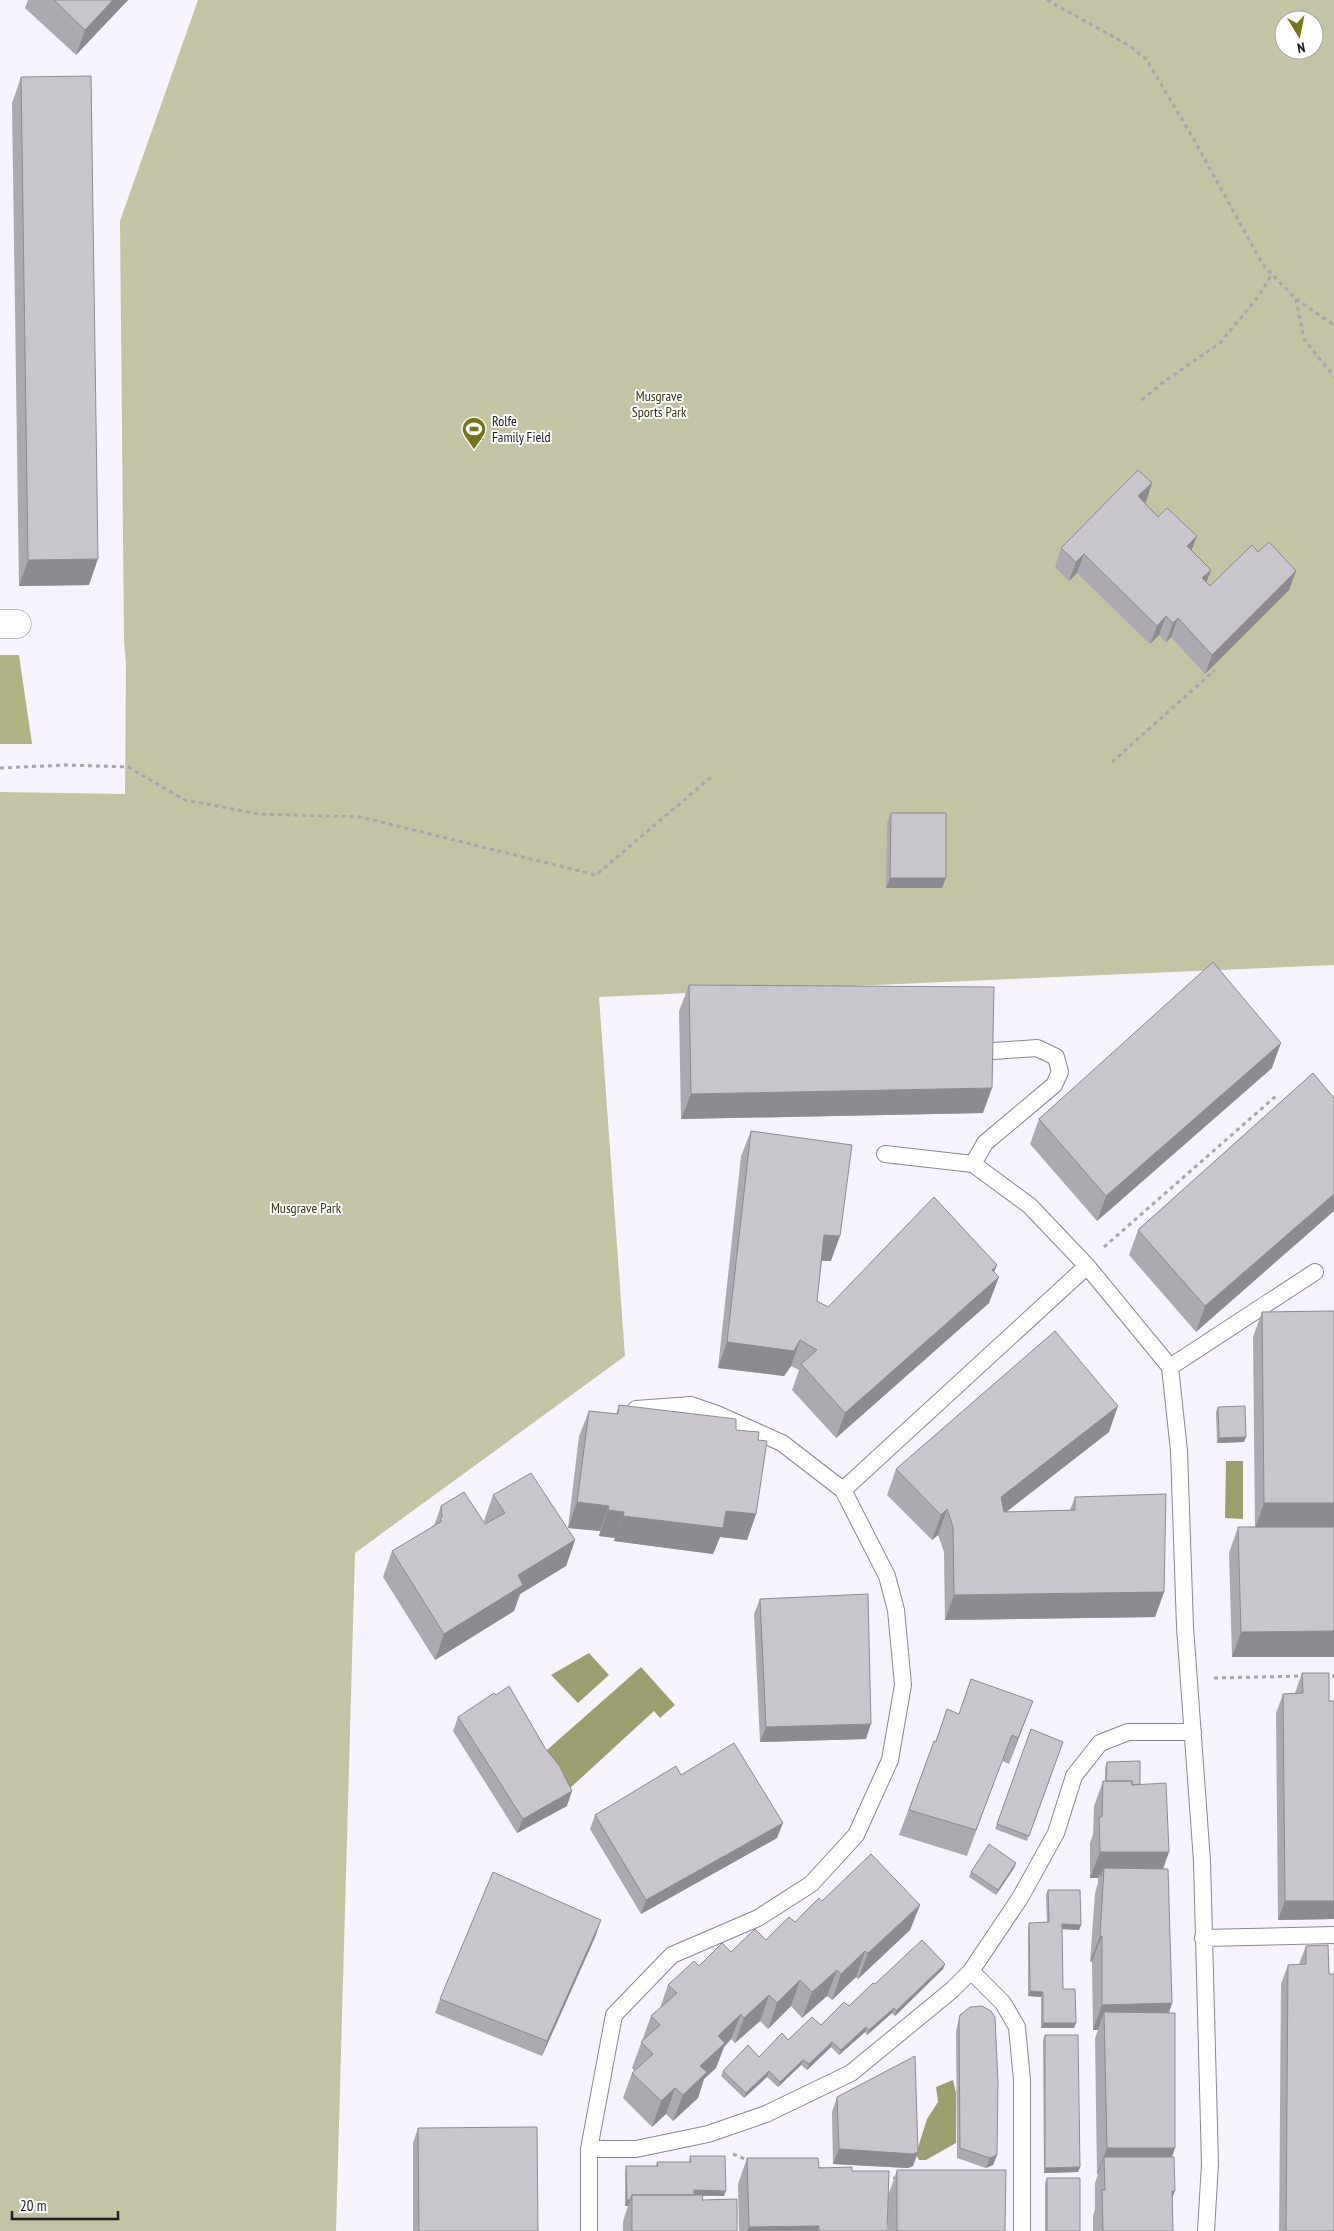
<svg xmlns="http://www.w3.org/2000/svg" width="1334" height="2231" font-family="'PT Sans Narrow',sans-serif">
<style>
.green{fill:#c3c4a3;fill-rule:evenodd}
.forest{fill:#b1b384}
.water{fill:#9d9e70}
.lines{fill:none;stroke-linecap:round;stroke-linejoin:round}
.service-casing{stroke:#8a878f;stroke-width:18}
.minor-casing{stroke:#8a878f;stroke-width:29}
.path{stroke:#a9a6ac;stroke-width:3;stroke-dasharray:4 4;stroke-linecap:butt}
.service{stroke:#fff;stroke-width:16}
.minor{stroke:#fff;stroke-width:28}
.wall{fill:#ada9b0}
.shaded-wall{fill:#8d8a90}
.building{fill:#c9c5cd;stroke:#8d8a90}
.labels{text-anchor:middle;stroke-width:4;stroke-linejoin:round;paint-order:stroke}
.park-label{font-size:14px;fill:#373712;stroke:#fff}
.poi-label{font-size:14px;fill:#1f1d20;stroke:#fff;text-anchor:start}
</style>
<rect width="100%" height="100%" fill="#f7f3fc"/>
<path class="green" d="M198,0H1334V965L599,997L625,1356L355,1553L336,2231H0V792L125,794L126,663L124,641L120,221ZM1284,20H1314V50H1284Z"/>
<path class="forest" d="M0,655H19L32,744H0Z"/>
<path class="water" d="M1226,1461H1243V1519L1225,1518Z
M589,1653L609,1675L578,1703L551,1675Z
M641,1667L675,1705L660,1718L654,1711L568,1790L539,1757Z
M953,2080L956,2093V2143L926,2160H919L916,2154L927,2119L938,2102L936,2087Z"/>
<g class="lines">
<defs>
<path id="service" d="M885,1154L973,1164L1030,1206L1087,1266L1170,1367L1179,1451L1185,1627L1202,1861L1210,2164L1206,2231
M973,1164L985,1143L1054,1085L1060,1072L1056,1057L1037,1048L994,1051
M1170,1367L1315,1272
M843,1490L1087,1266
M1203,1938L1334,1935
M971,1971L1003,2003L1017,2027L1022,2080V2231
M589,2149H636L708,2134L766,2114L851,2073L952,1990L971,1971L1020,1898L1056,1833L1074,1776L1100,1743L1128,1732H1193
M589,2231V2149L614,2015L672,1955L758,1918L811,1884L856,1835L890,1760L903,1685L896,1610L887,1576L843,1490L782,1443L717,1414L691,1405L636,1409"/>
<path id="minor" d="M0,624H17"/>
</defs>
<use href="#service" class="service-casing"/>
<use href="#minor" class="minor-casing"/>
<path class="path" d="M1047,0L1130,46L1146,59L1193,138L1263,265L1296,299L1334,325
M1296,299L1304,339L1334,377
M1142,400L1162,383L1220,343L1258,297L1272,274
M1112,762L1215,670
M0,768L66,765L128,767L185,800L259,814L361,817L596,875L711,777
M1104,1247L1276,1096
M1324,1676H1334
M1214,1678L1303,1676
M733,2154L750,2161
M885,2178H899"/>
<use href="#service" class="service"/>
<use href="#minor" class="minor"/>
</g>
<path class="wall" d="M28,0H128L76,55L25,8Z
M21,77L89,585L19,586L12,103Z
M1146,502L1145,503L1191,550L1207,583L1210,586L1258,552L1296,571L1289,590L1205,674L1171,637L1166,642L1159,635L1150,644L1077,573L1069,581L1055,567L1061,548Z
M891,813L942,888H886L887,823Z
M689,985L983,1113L681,1119L679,1011Z
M1272,1068L1097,1221L1030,1144L1039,1119Z
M1313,1073L1196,1332L1129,1255L1138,1230Z
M751,1131L831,1261H822L817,1301L828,1307L994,1272L989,1303L836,1438L792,1390L799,1370L791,1366L784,1376L718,1368L741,1156Z
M1262,1312L1334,1657H1232L1229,1553L1238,1527H1255L1253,1337Z
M619,1405L736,1430L758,1440L756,1514L747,1540L720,1537L713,1554L614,1541L615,1538L599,1536L600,1531L568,1528L579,1436L589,1411L616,1414Z
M1218,1407L1244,1442L1217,1443L1216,1412Z
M1109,1432L1006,1512L1070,1510L1075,1497L1164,1592L1155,1617L945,1620L944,1552L938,1535L932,1540L887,1495L896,1469Z
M493,1495L575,1540L566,1566L520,1594L514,1611L435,1660L383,1577L392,1551L434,1526L441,1506L485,1524H486L484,1521Z
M760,1599L866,1739L760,1742L754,1614Z
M1302,1673L1329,1701L1334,1919L1278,1920L1276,1713L1283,1694L1295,1693Z
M971,1679L1023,1727L1009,1764L1002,1761L967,1856L899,1835L934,1741L935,1742L947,1709L959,1714Z
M458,1717L567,1806L517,1833L453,1731Z
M1031,1729L1063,1742L1027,1841L995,1829Z
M1107,1762L1140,1784L1163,1868L1172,2003L1169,2013L1175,2148L1172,2157L1173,2231H1093V2216L1095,2209V2183L1098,2174H1097L1095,2038L1098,2030H1093L1092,1961L1090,1962L1095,1893L1098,1883V1878H1090V1843L1093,1834L1094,1806L1103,1781H1105V1768Z
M681,1775L777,1838L641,1914L590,1829L595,1815Z
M1016,1863L1014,1868L996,1895L969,1877L971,1872Z
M1048,1890L1081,1925L1079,1930L1062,1929L1063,1989L1074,2028H1041V1997L1028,1996V1928L1029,1923H1047L1046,1895Z
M822,1901L920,1905L910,1930L858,1979L856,1977L832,2000L827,1996L802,2018L791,2006L768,2029L760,2021L735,2043L731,2039L724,2047L716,2068L704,2079L698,2098L673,2121L666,2114L652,2127L623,2098L632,2073L635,2071L632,2068L651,2016L660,2008L668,1985L699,1966L731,1952L766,1940L795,1922Z
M596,1935L542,2056L435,2013L440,1999Z
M1306,1946L1329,1974L1334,2231H1279L1281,1984L1288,1965L1299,1964Z
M945,1964L943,1969L895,2016L892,2013L867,2035L865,2032L839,2055L831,2047L807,2070L801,2065L778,2087L767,2077L744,2098L721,2076L723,2071L759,2057L788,2040L821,2025L849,2006L875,1984Z
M960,2015L997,2155L993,2165L986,2168L957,2158L956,2031Z
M1045,2035L1080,2167L1078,2172L1044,2173L1043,2040Z
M837,2097L918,2152L913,2166L908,2168L833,2164L832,2112Z
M418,2128L538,2231H413V2143Z
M690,2156L724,2196H703L702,2200L737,2231H623V2221L628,2206H625V2171L626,2166H656L657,2162H689Z
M747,2158L852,2171L887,2231H739L738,2184Z
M897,2170L1005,2231H888V2196Z
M1047,2178L1080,2231H1045V2183Z"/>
<path class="shaded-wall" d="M113,0H128L76,55L85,30Z
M1152,483L1146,502L1131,515L1138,496Z
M1197,536L1190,554L1187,546Z
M1084,554L1077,573L1069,581L1076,562Z
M98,559L89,585L19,586L28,560Z
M1211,570L1204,589L1202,578Z
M1296,571L1289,590L1205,674L1212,655Z
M1166,616L1159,635L1150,644L1157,626Z
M1178,618L1171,637L1166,642L1173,623Z
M890,878H946L942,888H886Z
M1281,1043L1272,1068L1097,1221L1106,1196Z
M992,1088L983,1113L681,1119L691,1094Z
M1334,1194V1211L1196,1332L1205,1306Z
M824,1235L840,1236L831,1261L815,1260Z
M997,1265L989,1285L999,1277L989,1303L836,1438L845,1413Z
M800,1340L791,1366L784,1376L718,1368L727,1342Z
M1118,1406L1109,1432L992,1523L1001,1497Z
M1246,1437L1244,1442L1217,1443L1219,1438Z
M577,1502L609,1506L600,1531L568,1528Z
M1264,1503H1334V1528L1255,1529Z
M947,1509L938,1535L932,1540L941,1515Z
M608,1510L624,1512L615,1538L599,1536Z
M726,1511L756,1514L747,1540L720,1537L713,1554L614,1541L623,1516Z
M575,1540L566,1566L520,1594L514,1611L435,1660L444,1634L518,1575Z
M1164,1592L1155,1617L945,1620L954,1595Z
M1334,1631V1657H1232L1241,1632Z
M1033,1701L1023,1727L1009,1764L1018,1738Z
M871,1724L866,1739L760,1742L766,1727Z
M572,1791L567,1806L517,1833L523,1819Z
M783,1823L777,1838L641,1914L646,1900Z
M1100,1852H1169L1160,1878L1104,1868L1100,1878V1873L1098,1878H1090Z
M1016,1863L1014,1868L996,1895L998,1890Z
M1285,1901H1334V1919L1278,1920Z
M920,1905L910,1930L858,1979L868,1953Z
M601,1920L596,1935L542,2056L547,2041Z
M1062,1924L1081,1925L1079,1930L1061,1929Z
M1100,1936H1102L1092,1961L1090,1962Z
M865,1951L856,1977L832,2000L841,1974Z
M945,1964L943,1969L895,2016L896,2011Z
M837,1970L827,1996L802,2018L812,1992Z
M800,1980L791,2006L768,2029L777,2003Z
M1030,1991L1043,1992L1041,1997L1028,1996Z
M769,1995L760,2021L735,2043L744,2018Z
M1172,2003L1163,2029L1104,2012L1098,2030H1093L1102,2005Z
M894,2008L892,2013L867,2035L869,2030Z
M741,2014L731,2039L724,2047L716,2068L704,2079L698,2098L673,2121L683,2095L718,2036Z
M1043,2023H1076L1074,2028H1041Z
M866,2027L865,2032L839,2055L841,2050Z
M832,2042L831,2047L807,2070L809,2064Z
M803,2060L801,2065L778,2087L780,2082Z
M769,2071L767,2077L744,2098L746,2093Z
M675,2088L666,2114L652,2127L661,2101Z
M1107,2148H1175L1166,2173L1104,2157L1098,2174H1097Z
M839,2149L918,2152L913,2166L908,2168L833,2164Z
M997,2155L993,2165L986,2168L990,2158Z
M1080,2167L1078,2172L1044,2173L1045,2168Z
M694,2190L726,2191L724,2196L692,2195Z
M1172,2191H1175L1165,2217Z
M627,2200H630L628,2206H625Z
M819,2226L817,2231H747L749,2227Z"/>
<path class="building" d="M54,0H113L85,30Z
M91,76L98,559L28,560L21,77Z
M1138,470L1152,483L1138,496L1158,517L1167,508L1197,536L1187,546L1211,570L1202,578L1210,586L1252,545L1258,552L1269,542L1296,571L1212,655L1178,618L1173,623L1166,616L1157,626L1084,554L1076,562L1061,548Z
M891,813H946V878H890Z
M1213,962L1281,1043L1106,1196L1039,1119Z
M689,985L994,987L992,1088L691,1094Z
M1313,1073L1334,1098V1194L1205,1306L1138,1230Z
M751,1131L852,1145L840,1236L824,1235L817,1301L828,1307L934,1197L997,1265L992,1270L999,1277L845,1413L801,1364L817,1350L800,1340L794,1351L727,1342Z
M1334,1311V1503H1264L1262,1312Z
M1055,1331L1118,1406L1001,1497L1004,1512L1075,1510V1497L1166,1494L1164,1592L954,1595L953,1527L947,1509L941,1515L896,1469Z
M619,1405L736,1419V1430L759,1432L758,1440L767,1441L756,1514L726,1511L723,1528L623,1516L624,1512L608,1510L609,1506L577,1502L589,1411L618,1414Z
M1245,1406L1246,1437L1219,1438L1218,1407Z
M531,1473L575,1540L518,1575L523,1585L444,1634L392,1551L442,1521L440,1519L442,1517L441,1506L464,1492L485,1524L505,1513L493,1495Z
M1238,1527H1334V1631L1241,1632Z
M868,1594L871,1724L766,1727L760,1599Z
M1302,1673H1329V1701H1334V1901H1285L1283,1694L1303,1693Z
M971,1679L1033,1701L1018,1738L1012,1735L976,1830L909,1810L934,1741L936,1742L947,1709L959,1714Z
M509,1686L545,1748L559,1765L572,1791L523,1819L458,1717L494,1693L496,1695Z
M1031,1729L1063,1742L1029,1836L997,1824Z
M734,1743L783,1823L646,1900L595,1815L676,1766L681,1775Z
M1140,1761V1784L1132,1785V1781H1106L1107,1762Z
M1103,1781H1132V1785L1166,1783L1169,1852H1100L1099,1817H1102Z
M989,1844L1016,1863L998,1890L971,1872Z
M871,1854L920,1905L868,1953L865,1951L841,1974L837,1970L812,1992L800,1980L777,2003L769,1995L744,2018L741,2014L718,2036L725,2043L700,2066L707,2072L683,2095L675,2088L661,2101L632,2073L653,2054L641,2042L660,2025L651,2016L677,1993L668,1985L694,1961L699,1966L722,1943L731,1952L755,1929L766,1940L789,1917L795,1922L819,1898L822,1901Z
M1104,1868L1168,1869L1172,2003L1102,2005V1936H1100Z
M493,1872L601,1920L547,2041L440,1999Z
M1048,1890H1080L1081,1925L1062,1924L1063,1989H1075L1076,2023H1043V1992L1030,1991L1029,1923L1049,1922Z
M922,1940L945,1964L896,2011L894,2008L869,2030L866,2027L841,2050L832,2042L809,2064L803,2060L780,2082L769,2071L746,2093L723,2071L748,2045L759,2057L782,2033L788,2040L812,2017L821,2025L844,2002L849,2006L873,1983L875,1984Z
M1328,1945L1329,1974H1334V2231H1286L1288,1965L1306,1964V1946Z
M982,2006L991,2011L995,2017L998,2083L997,2155L990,2158L960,2148L959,2021L960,2015L970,2007Z
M1104,2012L1175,2013V2148H1107Z
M1045,2035H1078L1080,2167L1045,2168Z
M915,2056L918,2152L913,2154L839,2149L837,2097Z
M537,2127L538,2231H419L418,2128Z
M690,2156H725L726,2191L694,2190V2195H632L630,2200H627L626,2166H658L657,2162H691Z
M1104,2157H1174L1175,2191H1172L1173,2231H1103L1102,2190H1105Z
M747,2158H818L819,2168L852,2167V2171H889L887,2231H819V2226L749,2227Z
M897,2170H1006L1005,2231H897Z
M1047,2178H1080V2231H1047Z
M632,2195H703L702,2200L737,2199V2231H632Z"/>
<defs>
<symbol id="stadium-pin" viewBox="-11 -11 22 30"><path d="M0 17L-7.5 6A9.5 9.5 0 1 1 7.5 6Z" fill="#76751a" stroke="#fff"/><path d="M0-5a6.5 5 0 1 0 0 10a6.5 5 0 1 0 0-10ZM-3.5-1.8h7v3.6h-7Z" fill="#fff"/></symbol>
</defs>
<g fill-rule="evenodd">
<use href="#stadium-pin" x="460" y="415" width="28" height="38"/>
</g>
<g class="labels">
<g class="park-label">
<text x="659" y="401">Musgrave<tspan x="659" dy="16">Sports Park</tspan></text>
<text x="306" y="1213">Musgrave Park</text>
</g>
<g class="poi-label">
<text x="492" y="426">Rolfe<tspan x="492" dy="16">Family Field</tspan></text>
</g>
</g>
<g transform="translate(1299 35) rotate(170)"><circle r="24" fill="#ffffff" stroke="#a5a5a6"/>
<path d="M0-4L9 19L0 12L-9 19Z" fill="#76751a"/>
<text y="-8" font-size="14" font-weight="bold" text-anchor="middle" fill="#1f1d20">N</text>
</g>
<path d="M12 2211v8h106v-8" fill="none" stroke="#1f1d20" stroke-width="2.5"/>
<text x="20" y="2211" font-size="15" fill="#1f1d20" stroke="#ffffff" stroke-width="4" paint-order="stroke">20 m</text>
</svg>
